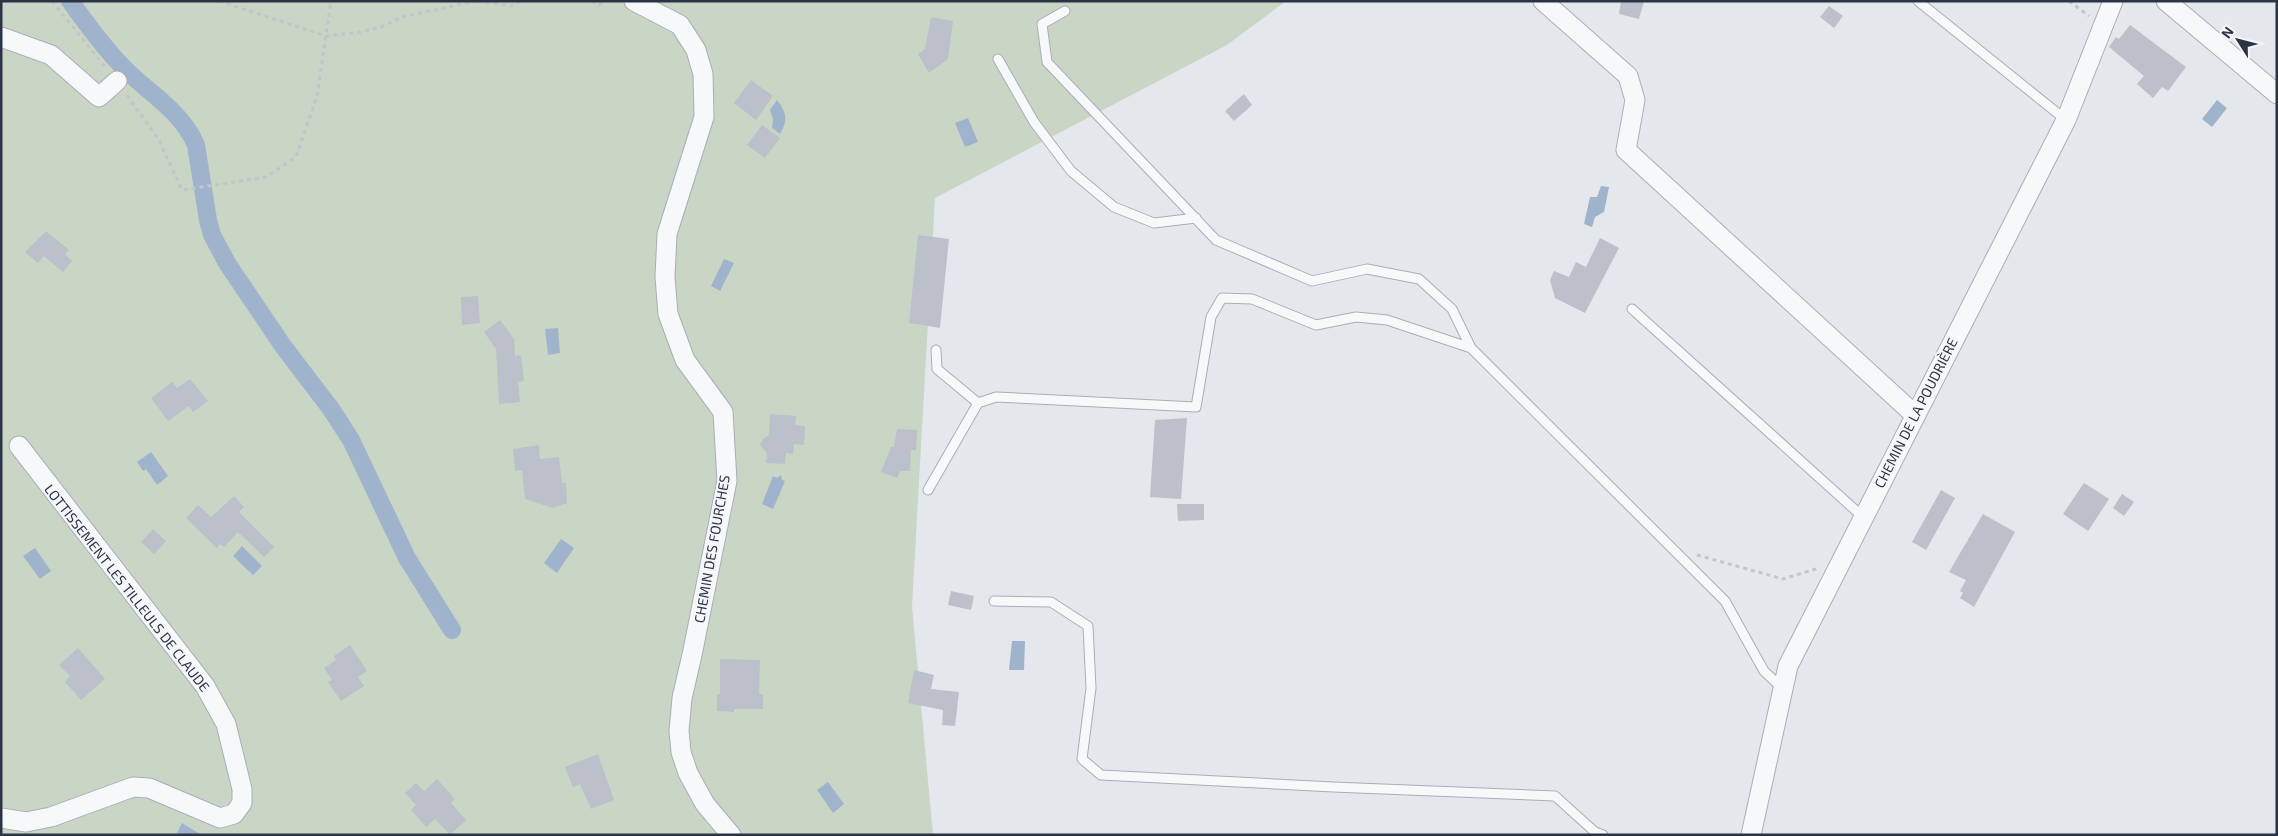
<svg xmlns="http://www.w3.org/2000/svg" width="2278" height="836" font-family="'Exo 2',sans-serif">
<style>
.green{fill:#c9d6c5}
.water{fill:#9fb4cc}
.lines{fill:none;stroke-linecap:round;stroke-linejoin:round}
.canal{stroke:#9fb4cc;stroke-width:18}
.building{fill:#bbc0ca}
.lane-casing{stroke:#a9aeb7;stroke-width:11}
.street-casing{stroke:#a9aeb7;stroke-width:21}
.path{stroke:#c2c5cb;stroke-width:3;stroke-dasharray:4 4;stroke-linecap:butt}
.lane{stroke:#f7f8fa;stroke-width:9}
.street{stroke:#f7f8fa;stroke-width:19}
.labels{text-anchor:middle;stroke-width:4;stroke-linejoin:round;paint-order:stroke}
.street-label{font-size:14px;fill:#2b3445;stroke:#f4f6f9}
</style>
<rect width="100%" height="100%" fill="#e4e7ec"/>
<path class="green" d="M1,1H1286L1227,45L935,198L912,606L933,835H1Z"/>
<path class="water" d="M777,100C787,113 788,120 780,134L772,128L773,119L770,110Z
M2217,100L2227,108L2212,127L2202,119Z
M968,118L978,142L965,147L955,123Z
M1601,186L1609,187L1604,212L1595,217L1592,227L1584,224L1590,197H1597Z
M724,259L734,263L720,291L711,286Z
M558,328L560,353L548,355L545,329Z
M151,452L168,476L157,485L146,469L143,471L137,462Z
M781,475L782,480L785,481L773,509L762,504L773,476L777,478Z
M561,539L574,548L557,573L544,563Z
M242,546L262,566L253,575L233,556Z
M35,548L51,571L40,579L23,556Z
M1012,641H1025L1024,670H1009Z
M828,782L844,804L833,813L817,790Z
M182,823L202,835H176Z"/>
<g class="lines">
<path class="canal" d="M70,1C87,24 103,47 123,67C148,93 181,110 196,145L208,220L212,235L227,263L283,346L331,409L351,440L407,558L452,630"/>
</g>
<path class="building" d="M1621,1H1644L1639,19L1619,14Z
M1829,6L1843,16L1834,28L1820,17Z
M931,17L953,21L948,59L929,73L918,54L925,49Z
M2130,25L2186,67L2168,91L2162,87L2153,98L2137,84L2144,76L2109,47L2116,37L2119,39Z
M751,80L773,96L756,120L734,103Z
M1244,94L1252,105L1234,121L1225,111Z
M762,125L780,138L765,158L747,145Z
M46,231L69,250L65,254L72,261L63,272L44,256L38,263L25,252Z
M918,235L949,239L940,328L909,323Z
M1600,238L1619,248L1585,313L1555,298L1550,280L1554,271L1569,277L1576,262L1586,267Z
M478,296L480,323L462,325L461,297Z
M500,320L514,339L515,356L521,355L524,381L518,382L520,402L499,404L496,349L484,332Z
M190,379L208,401L193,412L189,406L168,421L151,398L172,382L177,388Z
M770,414L796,416L795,425L805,426L804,445L794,444L793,454L786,453L785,464L766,463L767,453L760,445L763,439L769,435Z
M1187,418L1181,499L1150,497L1155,420Z
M897,429L917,430L916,450H911L910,471H900L897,478L881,472L891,447H894Z
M539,445L540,459L559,457L562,483H566L567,503L553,508L525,499L522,470L515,471L513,449Z
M2084,483L2109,499L2088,531L2063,514Z
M1941,490L1955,498L1926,550L1912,542Z
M2122,494L2134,502L2124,516L2113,508Z
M234,496L244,507L239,512L274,547L264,557L238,532L224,547L220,544L217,548L186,518L198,505L211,517Z
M1177,504H1204V520L1178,521Z
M1983,514L2015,532L1974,607L1960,598L1963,593L1960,591L1966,580L1949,572Z
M153,529L166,541L154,554L141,542Z
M951,591L974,596L971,610L948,605Z
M350,645L367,671L358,677L364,686L341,701L328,682L332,680L324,668L336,660L334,656Z
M78,648L105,679L81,700L65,682L70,676L59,665Z
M720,659L760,660L759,694H763V709H734V712L717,711V694H720Z
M914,670L934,675L931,689L959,692L955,726L942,725L943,710L908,703Z
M598,754L614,800L591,809L580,784L573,787L565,767Z
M437,779L455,799L451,803L466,820L450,835L435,819L426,827L411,810L416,805L405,793L416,783L424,791Z"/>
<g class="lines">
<defs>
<path id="lane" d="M1918,1L2066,120
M1065,11L1042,24L1047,62L1216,240L1312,281L1367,269L1419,279L1452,309L1471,348L1725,601L1764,671L1783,689
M998,59L1034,122L1071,171L1114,207L1154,223L1196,218
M1632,309L1863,517
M936,350L937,369L978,403
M928,490L978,403L996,397L1196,407L1211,317L1222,298L1252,299L1316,325L1356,317L1387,320L1471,348
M994,601L1051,602L1088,626L1091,688L1082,759L1101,775L1333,787L1555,796L1595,832L1603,835"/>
<path id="street" d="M634,1L680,25L696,50L703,74L704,117L667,234L665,277L668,314L685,360L723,412L727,481L692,655L682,698L679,731L681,752L688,773L705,804L731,835
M1543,1L1628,76L1635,100L1626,150L1915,415
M2166,1L2277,94
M1,37L51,55L99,97L117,81
M1,818L26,822L51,817L133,787L149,788L220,818L234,814L242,803V789L226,724L205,686L19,446
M1751,835L1788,666L2066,120L2113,1"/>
</defs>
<use href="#lane" class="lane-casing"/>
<use href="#street" class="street-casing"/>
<path class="path" d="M52,1L107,69
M219,1L326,36L361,32L383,26L402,17L476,1
M478,1L511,6L521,1
M592,1L599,5L604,1
M2069,1L2089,16
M127,95L159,140L182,190L266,177L296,157L317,96L331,1
M1697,555L1783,579L1819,568"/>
<use href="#lane" class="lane"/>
<use href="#street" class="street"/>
</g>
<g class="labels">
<g class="street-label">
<text transform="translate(1916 413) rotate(-63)" y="5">CHEMIN DE LA POUDRIÈRE</text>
<text transform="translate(712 549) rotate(-80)" y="5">CHEMIN DES FOURCHES</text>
<text transform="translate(127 588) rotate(52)" y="5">LOTTISSEMENT LES TILLEULS DE CLAUDE</text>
</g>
</g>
<rect width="2278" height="836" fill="none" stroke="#2b3445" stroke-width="5"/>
<g transform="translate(2238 40) rotate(306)" stroke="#f4f6f9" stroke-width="4" paint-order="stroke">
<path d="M0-4L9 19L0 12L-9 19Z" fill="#2b3445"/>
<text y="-8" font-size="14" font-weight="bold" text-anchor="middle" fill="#2b3445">N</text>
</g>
</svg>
